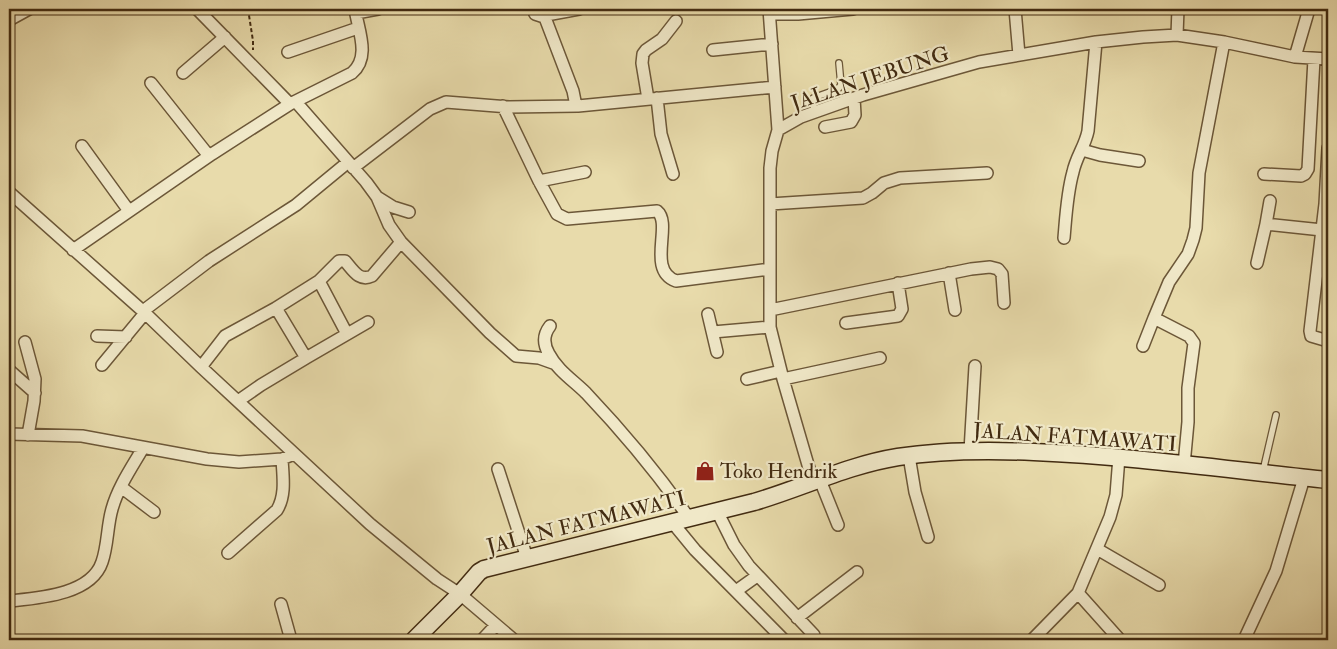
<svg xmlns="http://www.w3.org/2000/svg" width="1337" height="649" font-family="'IM FELL Double Pica',serif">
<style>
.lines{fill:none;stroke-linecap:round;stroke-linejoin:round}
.lane-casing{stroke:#6c5738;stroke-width:8}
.street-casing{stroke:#6c5738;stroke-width:14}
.secondary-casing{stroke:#422b11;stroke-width:19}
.path{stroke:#422b11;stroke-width:2;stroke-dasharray:4 2.5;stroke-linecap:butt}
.lane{stroke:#f0e8c8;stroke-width:5.5}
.street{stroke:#f0e8c8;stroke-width:11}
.secondary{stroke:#f0e8c8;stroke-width:16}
.labels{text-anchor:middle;stroke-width:4.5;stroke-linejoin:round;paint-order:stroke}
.street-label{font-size:21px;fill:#422b11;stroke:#f0e8c8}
.poi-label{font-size:21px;fill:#422b11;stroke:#f0e8c8;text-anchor:start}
</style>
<rect width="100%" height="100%" fill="#e8dbab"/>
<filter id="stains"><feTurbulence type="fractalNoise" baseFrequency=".004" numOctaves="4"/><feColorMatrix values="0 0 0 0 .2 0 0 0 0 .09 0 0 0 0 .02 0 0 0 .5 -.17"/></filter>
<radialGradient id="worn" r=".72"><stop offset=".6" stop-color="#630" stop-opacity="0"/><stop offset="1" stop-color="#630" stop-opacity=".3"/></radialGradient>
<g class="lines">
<defs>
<path id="lane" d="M814,112L813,98L838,89L841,85L839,63
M1263,471L1276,415"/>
<path id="street" d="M197,9L290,104
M533,9L535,14L541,16L579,9
M769,9L778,130
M1015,9L1019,55
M356,13L378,9
M770,14H798L853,9
M544,15L573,91L576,106
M9,20L29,9
M1177,35L1178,9
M713,50L772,44
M288,52L358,28
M1295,57L1309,9
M183,73L225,37
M151,83L209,156
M657,98L661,134L673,174
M648,99L642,63L643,54L646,50L662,39L676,21
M296,102L366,182L377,197L389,225L401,242L490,333L516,356L539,358L553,363
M503,106L539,181L557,214L567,219L657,211C673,224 646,270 676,281L770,269
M825,127L851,122L855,115L854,98
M82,146L129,211
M1328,148L1325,204L1310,331L1311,336L1328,341
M1082,150L1100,155L1139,161
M353,168L430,109L446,102L509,107L578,106L775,87
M1264,174L1301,176L1305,174L1308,169L1314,59
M539,181L585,172
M9,192L145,313L201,367L370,524L437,579L460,594L514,640
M377,197L393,207L409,212
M770,204L863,198L872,193L884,183L900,178L987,173
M1266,224L1270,201
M1064,238C1066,215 1067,193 1073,172C1076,157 1085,146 1088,131L1096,42
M73,250L212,154L290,104L352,73C371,57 358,30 355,9
M1257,263L1266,224L1322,230
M949,273L955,310
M319,281L347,334
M276,308L319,281L339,261H345C353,270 359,282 372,276L401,242
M770,310L971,269L990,267L998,269L1002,274L1004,303
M143,311L209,261L296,205L347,163
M708,314L717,352
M846,323L898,316L902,309L898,283
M550,326C543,335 543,344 549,354C557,370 574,381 586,393C623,432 658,474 689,518
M713,332L770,327
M97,336L126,337
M25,342L35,379L34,401L28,435
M1143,346L1154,318
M306,358L368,322
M102,365L145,313
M201,367L225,336L276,308L306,358L261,385L238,401
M9,370L35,393
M747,379L781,371
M783,379L880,358
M9,434L82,436L207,459L239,462L282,459L294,454
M970,451L975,366
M909,456L915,492L928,537
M1119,457L1116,495L1110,517L1078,593L1120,640
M1184,465L1188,422V388L1194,343L1189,336L1154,318L1169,282L1188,254L1193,240L1196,228L1199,173L1224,42
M498,469L527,558
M820,480L838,525
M813,482L783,379L770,327V168L772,151L778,130L801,117L863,95L979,62L1096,42L1143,37L1177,35L1224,42L1295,57L1328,59
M121,487L154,512
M717,511L734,545L749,566L814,635
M672,522L695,550L784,640
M1097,549L1159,585
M228,553L277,510C286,495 283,477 282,459
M736,591L757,576
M9,601C38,598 91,595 102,562C108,545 107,526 112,509C118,487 132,467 143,448
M281,604L291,640
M797,618L857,572
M482,640L496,625
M1032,640L1078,593
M1244,640L1276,571L1304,478"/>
<path id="secondary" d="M414,640L460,594L479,572L484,569L754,502C802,488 848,465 898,457C943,450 989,450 1034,452C1132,456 1230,470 1328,480"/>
</defs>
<use href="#lane" class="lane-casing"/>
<use href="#street" class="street-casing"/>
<use href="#secondary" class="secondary-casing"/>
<path class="path" d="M248,9L253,41V50"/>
<use href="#lane" class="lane"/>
<use href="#street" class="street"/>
<use href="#secondary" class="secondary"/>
</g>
<defs>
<symbol id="shop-bare" viewBox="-9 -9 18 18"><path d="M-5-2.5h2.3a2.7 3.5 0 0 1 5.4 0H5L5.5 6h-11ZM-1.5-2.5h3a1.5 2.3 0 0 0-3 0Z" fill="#8f2418" stroke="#f0e8c8" stroke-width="2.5" paint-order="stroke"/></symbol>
</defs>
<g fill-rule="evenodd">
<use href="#shop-bare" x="691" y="457" width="28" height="28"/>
</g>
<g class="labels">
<g class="street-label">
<text transform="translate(870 78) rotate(-18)" y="7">JALAN JEBUNG</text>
<text transform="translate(1075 437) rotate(4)" y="7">JALAN FATMAWATI</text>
<text transform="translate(586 522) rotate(-14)" y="7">JALAN FATMAWATI</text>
</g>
<g class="poi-label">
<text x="720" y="478">Toko Hendrik</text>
</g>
</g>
<rect width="1337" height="649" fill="none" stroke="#e8dbab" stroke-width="30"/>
<rect x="10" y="10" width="1317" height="629" fill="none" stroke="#422b11" stroke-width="2.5"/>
<rect x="15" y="15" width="1307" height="619" fill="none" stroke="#422b11"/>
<rect width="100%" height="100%" filter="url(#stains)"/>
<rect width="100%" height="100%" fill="url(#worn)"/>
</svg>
